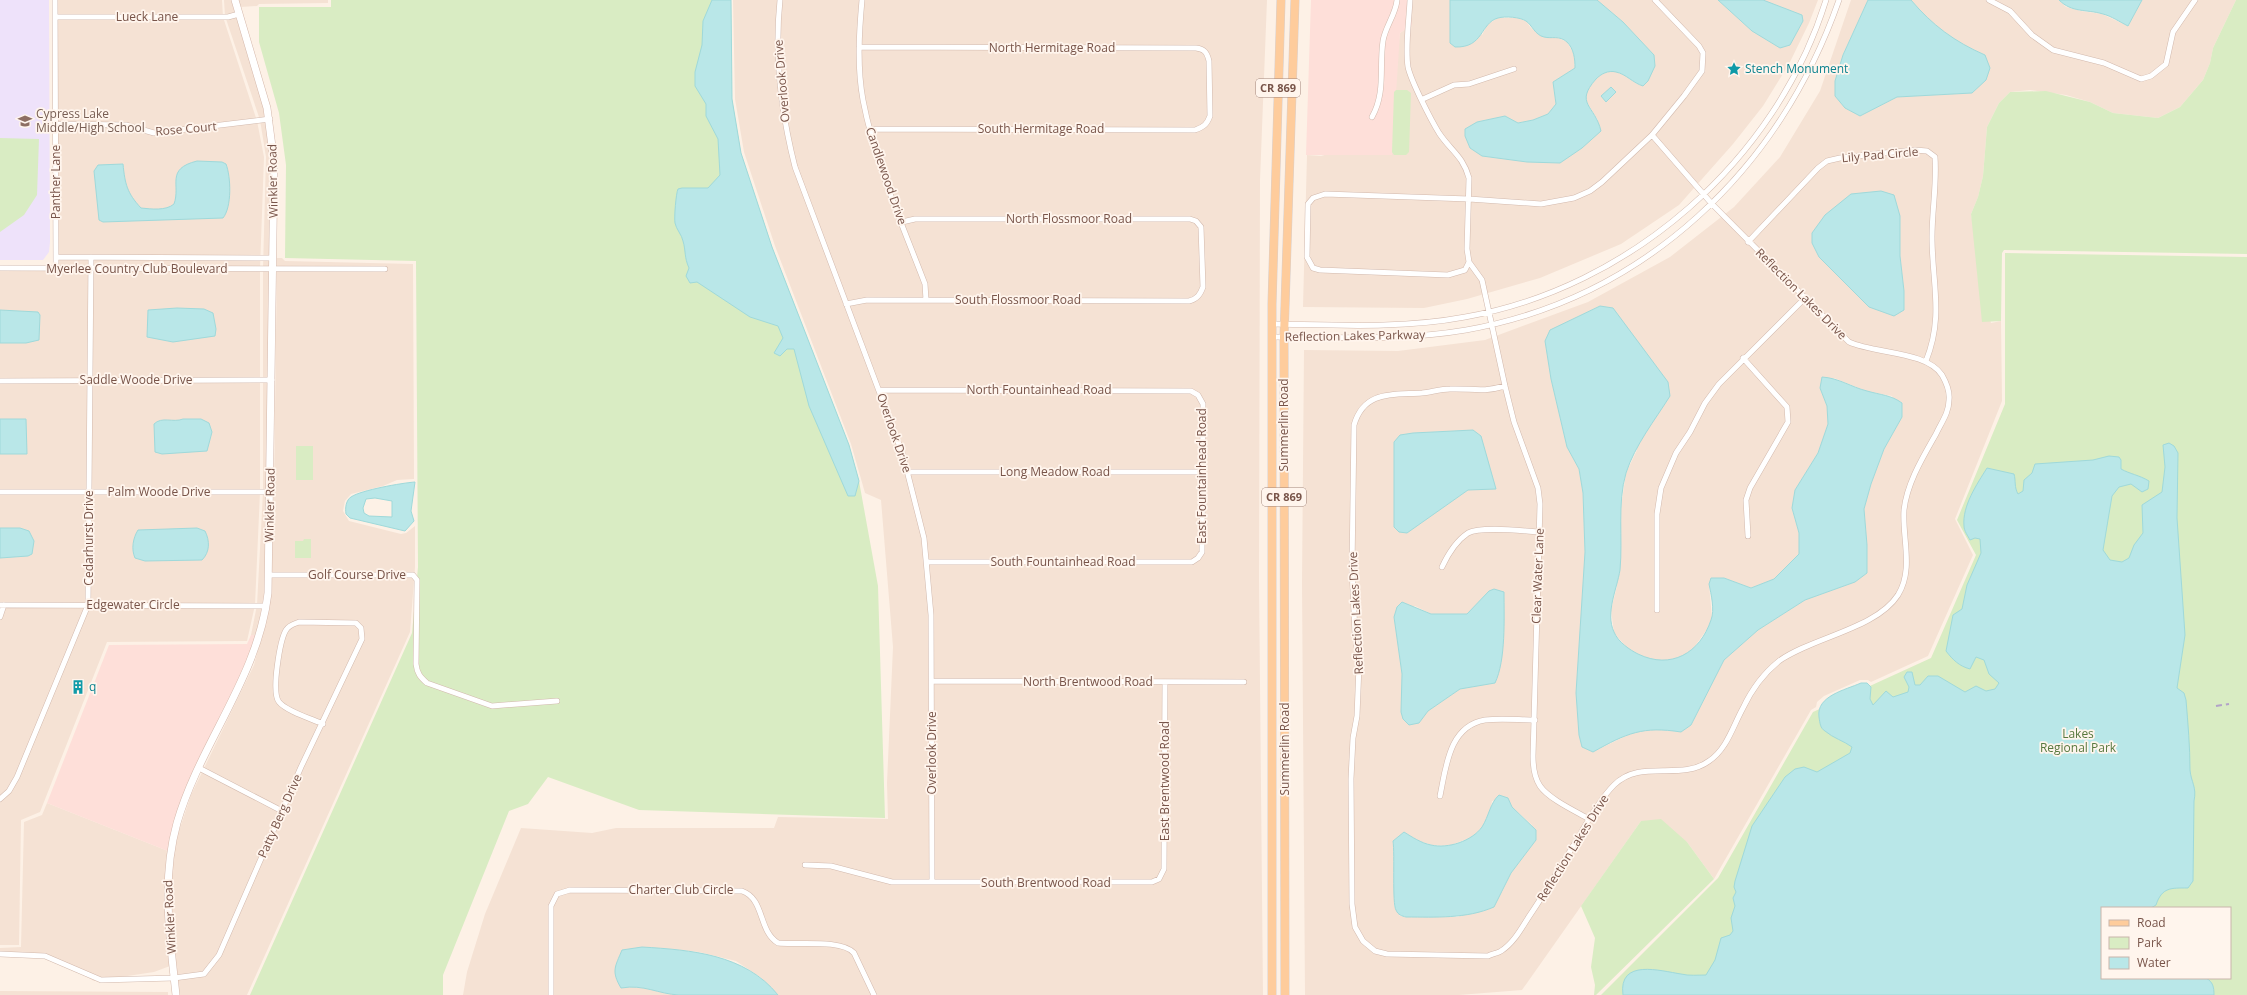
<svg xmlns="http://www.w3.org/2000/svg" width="2247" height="995" font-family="'Open Sans',sans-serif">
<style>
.residential{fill:#f5e2d4;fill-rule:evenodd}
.commercial{fill:#fedfd9}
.education{fill:#eee2fa}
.green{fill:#d9ecc3;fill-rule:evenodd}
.water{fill:#b9e7e8;stroke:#9fd9da;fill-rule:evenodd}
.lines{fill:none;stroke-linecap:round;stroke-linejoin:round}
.street-casing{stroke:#d2b9ad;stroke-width:6}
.secondary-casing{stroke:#d5b8ab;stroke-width:8}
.primary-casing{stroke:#d9cfcc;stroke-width:9}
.street{stroke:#fff;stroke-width:5}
.secondary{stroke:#fff;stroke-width:7}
.primary{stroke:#fecc9c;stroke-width:8}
.rail{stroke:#b2a3c8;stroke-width:2;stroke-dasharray:6 4;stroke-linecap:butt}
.labels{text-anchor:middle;stroke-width:3.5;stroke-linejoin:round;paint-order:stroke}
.shield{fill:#fff5ed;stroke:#a0847a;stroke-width:1}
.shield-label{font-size:11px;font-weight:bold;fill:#785449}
.street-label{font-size:12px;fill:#785449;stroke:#fff5ed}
.culture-label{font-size:12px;fill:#0d838f;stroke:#fff5ed;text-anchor:start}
.education-label{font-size:12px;fill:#785e54;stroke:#fff5ed;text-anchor:start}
.park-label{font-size:12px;fill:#57783e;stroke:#fff5ed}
</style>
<rect width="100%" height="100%" fill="#fdf1e6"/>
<path class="residential" d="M55,0H222L223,17L257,121L264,157L260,269V492L255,605L247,641L107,642L40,812L21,820L19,945H0V268H55Z
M224,0H231L264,109L271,162L266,574L264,593L257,635H251L257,605L263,492V269L266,157L260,120L225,16Z
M238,0H328V3L259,4L257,6L240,7Z
M733,0H1267L1260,180L1259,580L1263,995H778L760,977L736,961L699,952L661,948L630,986L658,990L677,995H463L467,972L485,914L521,828L592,833L616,828H774L778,817L888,819L887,783L893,647L881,500L865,493L851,444L775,246L744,152L735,99Z
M1409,0H1450L1482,35L1488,24L1498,18H1517L1526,21L1531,28L1543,37L1554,36L1567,42L1574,54L1575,68L1553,82L1556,104L1548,114L1533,120L1518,123L1505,116L1477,122L1482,156L1527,162L1560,163L1598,120L1586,101V90L1602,73L1615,71L1628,77L1637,84L1655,66L1654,55L1623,22L1597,0H1718L1752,31L1790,45L1803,21L1763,0H1818L1809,23L1789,64L1763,106L1733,144L1679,205L1621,244L1540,278L1467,299L1424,308L1303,307L1307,155L1321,156L1394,135L1397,56L1400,33L1404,30L1409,7Z
M1851,0H1868L1843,55L1835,81V96L1845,108L1860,116L1897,97L1971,93L1986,80L1985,55L1963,45L1944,33L1924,15L1911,0H2059L2066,7L2081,11L2102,14L2128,26L2142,0H2236L2213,48L2210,63L2203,80L2180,107L2158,118L2113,113L2090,102L2066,95L2030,90L2010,92L1999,103L1987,127L1983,176L1978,197L1971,214L1991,323L2001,321L2002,401L1955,519L1973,555L1928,656L1871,682L1868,680H1860L1824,696L1817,702L1816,707L1811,710L1714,879L1687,842L1641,821L1522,990L1459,995H1305L1302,584L1304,350L1398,351L1485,340L1588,302L1670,257L1734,207L1780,157L1820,91ZM1812,243L1900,256L1904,291ZM1600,306L1637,450L1626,473L1620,514L1617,586L1611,610L1614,633L1629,650L1651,660L1671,661L1690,653L1708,628L1712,618L1709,584L1724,578L1751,588L1774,579L1799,554V533L1792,508L1795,490L1818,453L1828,424L1827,406L1820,388L1834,378L1866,391L1892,396L1902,417L1884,449L1871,484L1864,509L1867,545V573L1855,582L1805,600L1758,630L1724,660L1691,725L1681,732L1659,729L1636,731L1593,752L1582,747L1579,735L1576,693L1585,552L1583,493L1579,469L1567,447L1551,379L1545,341L1579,316ZM1444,431L1495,489L1468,490L1413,528L1400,435ZM1489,591L1495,683L1460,689L1428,711L1419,723L1401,712L1402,674L1394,617L1415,606L1431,614H1467ZM1508,798L1512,807L1532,825L1535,840L1511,873L1502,892L1458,917H1406L1400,916L1394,906L1396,859L1393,841L1404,832L1416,840L1432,845L1448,846L1470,838L1481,829L1490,812L1492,801Z
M277,258H282L285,261L413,264L414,479L397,480L383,486L351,494L345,501L343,511L349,521L401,534L406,533L415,526V567L410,632L247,995H179L170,900L171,877L176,840L191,795L254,665L269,607L274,492Z
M47,803L168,851L164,901L170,966L154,972L94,981L67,965L41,955L0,953V948L21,947L24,822L42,815Z
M0,991L168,992V995H0Z"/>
<path class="commercial" d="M1311,0H1409L1412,25L1400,33L1392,155H1306Z
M251,635H257L251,653L174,822L168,851L47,803L109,645L247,644Z"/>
<path class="education" d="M0,0H49L50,242L49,252L43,260H0Z"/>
<path class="green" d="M331,0H731L732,99L741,153L772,247L849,445L859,481L878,586L885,818L639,810L548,777L528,804L509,811L443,975V995H250L412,633L418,567L416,261L285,258L286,165L279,113L259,42V7H331Z
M2236,0H2247V254L2004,250L2002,253L2001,321L1982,322L1971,214L1978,197L1983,176L1987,127L1999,103L2010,92L2046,91L2090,102L2113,113L2158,118L2180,107L2203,80L2210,63L2213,48Z
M1396,90H1407L1411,93L1409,152L1406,155H1394L1392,152L1394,92Z
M0,138L39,139L37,195L24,215L0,232Z
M2005,253L2247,257V995H1601L1718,878L1813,712L1931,658L1976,555L1957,520L2005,404ZM2102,908H2230V978H2102Z
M296,446H313V480H296Z
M304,539H311V558H295V541H303Z
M1661,819L1687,842L1714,879L1596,995H1594L1595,985L1591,967L1595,938L1581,906L1641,821Z"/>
<path class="water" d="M712,0H731L732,99L741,153L772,247L849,445L859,481L855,496H848L809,406L794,349H787L780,356L774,353L783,338L778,326L750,317L697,282L690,283L686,276L689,268C684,257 686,251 683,241C682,235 676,229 675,223C674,218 676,193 678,189L682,188H708L720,175L718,139L706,116V104L695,86V72L702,45L703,21Z
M1450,0H1597L1623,22L1654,55L1655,66L1648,81L1643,86C1633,83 1626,74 1616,72C1608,70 1601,74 1596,79C1574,104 1595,105 1601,131L1582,148L1560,163L1527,162L1482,156L1470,148L1465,136V129L1477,122L1505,116L1518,123L1533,120L1548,114L1556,104L1553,82L1575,68C1575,59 1574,49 1567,42C1559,35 1552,39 1544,37C1535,35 1532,25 1526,21C1520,17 1505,16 1498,18C1480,23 1484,48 1455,47L1450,43Z
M1718,0H1763L1802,15L1803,21L1790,45L1780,48L1752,31Z
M1868,0H1911C1932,25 1955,42 1985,55L1990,68L1986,80L1972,93L1897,97L1860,116L1845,108L1835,96V81L1843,55Z
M2059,0H2142L2128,26C2120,22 2111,16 2103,14C2086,9 2072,13 2059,0Z
M1611,87L1616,92L1606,102L1601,96Z
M197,161L222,162L226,164C231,177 232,207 223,218L103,222L99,220L94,171L98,165L123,164C125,184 127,193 141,208C151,209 166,211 174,204C181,185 165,169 197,161Z
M1881,191L1894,195L1900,216V256L1904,291V310L1894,316L1869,307L1819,257L1812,243V233L1825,215L1851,194Z
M1600,306L1613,308L1668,382L1670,396C1655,420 1635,445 1626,473C1617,504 1623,538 1620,570C1617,589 1605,613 1614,632C1618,642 1630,650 1638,654C1671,670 1700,653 1711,620C1715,610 1711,594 1709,584L1711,578H1724L1751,588L1774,579L1799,554V533L1792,508L1795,490L1818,453L1828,424L1827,406L1820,388L1822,377C1839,378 1851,387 1867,391C1881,395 1891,395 1902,403V417L1884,449L1871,484L1864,509L1867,545V573L1855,582L1805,600L1758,630L1724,660L1691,725L1681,732C1643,726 1627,733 1593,752L1582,747L1579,735L1576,693L1585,552L1583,493L1579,469L1567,447L1551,379L1545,341L1550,330Z
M177,308L204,309L213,313L216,329L215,336L173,342L147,337L148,310Z
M0,310L38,312L40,315L39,340L26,343H0Z
M0,419H26L27,454H0Z
M183,419H201L209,423L212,432L207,451L162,454L155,452L154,424C162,416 173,423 183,419Z
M1473,430L1481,436L1496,489L1468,490L1407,533L1399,532L1394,527V442L1400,435L1413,433Z
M2169,443L2174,446L2178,453L2177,518L2185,635L2177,688L2184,693L2186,700C2188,724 2190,747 2190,770C2191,782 2197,787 2194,801L2193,881L2188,888C2171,888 2162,887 2156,905L2151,908H2102V978H2206C2213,982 2214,987 2214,995H1623C1618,958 1661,971 1681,974C1689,976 1698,975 1706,975L1715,960L1721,938L1730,935L1733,931L1731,918L1735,906L1733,898L1736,892L1734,887L1735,881L1752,826L1785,777L1795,769L1804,767L1817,772L1850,753L1852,747C1844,741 1833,738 1825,731C1820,728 1820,723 1819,717C1816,696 1845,690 1861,683H1867L1871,687L1870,699L1873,705L1886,691L1893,697L1908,692L1909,687L1904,677L1907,672H1912L1915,685H1920L1928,676H1938L1965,692L1976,686L1986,691L1995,689L1999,683L1989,674L1984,660L1976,657L1970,669C1959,666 1953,660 1946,651L1953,615L1962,609L1967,585L1981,553L1980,539L1975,538L1970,540C1968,536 1964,531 1964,526C1962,506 1977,484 1987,468L2014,474C2016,481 2014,487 2018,494L2023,491L2024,480L2032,473L2035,464L2093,460L2109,456L2119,457L2121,460V469C2130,474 2139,475 2149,481L2148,489L2142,492L2131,484L2119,487L2112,496L2103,550L2110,560L2122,562L2129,558L2134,545L2143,533L2142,505L2162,492L2165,467L2163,445Z
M415,482L411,511L414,521L405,531L350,518L346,514C345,508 346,500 351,497C361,490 402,483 415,482ZM375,498L392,501V517L369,516L364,513L363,508L366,499Z
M0,528H20L29,531L34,541L32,554L28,556L0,558Z
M197,528L205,531C210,541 210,552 202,560L145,561L135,558C131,549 133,538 138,530Z
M1494,589L1504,592C1504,618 1506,660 1495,683L1460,689L1428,711L1419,723L1409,725L1403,719L1401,712L1402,674L1394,617L1397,607L1402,602L1431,614H1467L1489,591Z
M1499,795L1508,798L1512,807L1536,830V840L1511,873L1494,907C1466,919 1436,917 1406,917C1402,916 1398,915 1396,910C1392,904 1395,854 1393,841L1404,832C1412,837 1421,843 1431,845C1448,849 1472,841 1482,827C1489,816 1490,803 1499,795Z
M642,947C691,950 745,954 778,995C745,995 712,995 679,995C658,994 644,984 621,988C611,971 615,967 622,950Z"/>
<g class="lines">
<defs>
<path id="street" d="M55,0L56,268
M780,0C774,57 781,112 795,167L903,455L924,538L931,615L932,882
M862,0C859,33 857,67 863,100C875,163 902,224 925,284L926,300
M1410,0C1409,22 1405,46 1408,67C1411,81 1431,120 1439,133C1451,151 1463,156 1469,178L1467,249L1469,262L1482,280L1505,386L1514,422L1538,488L1540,504L1533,756C1533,766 1534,777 1540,786C1549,799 1575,811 1589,819
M1989,0L2010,11L2032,35L2053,50L2104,63L2141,79L2151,76L2166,64L2173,32L2195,0
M55,17H228L239,14
M859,47L1196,48C1204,49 1207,52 1209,61L1210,116C1207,124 1204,127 1195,130L869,129
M1423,99L1454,85L1469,84L1514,69
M1372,117C1386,92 1379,67 1383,41C1385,27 1396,14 1397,0
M55,124L126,125L154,133L270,119
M1748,242L1818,168L1827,161L1840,158L1884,153L1915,150L1927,151L1935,157C1937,184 1932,210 1932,237C1932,283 1944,316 1926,361
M56,257L273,258
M1469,262L1465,270L1448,275L1320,270L1313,268L1307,257L1308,204L1313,198L1325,194L1469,199L1541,204L1574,198L1590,191L1602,182L1652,135L1684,96L1702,71L1703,53L1699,46L1655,0
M0,268L385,269
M846,304L867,300L1189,301C1197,299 1200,295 1203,287L1201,227L1196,221L1190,219H915L902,222
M1272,324C1336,325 1401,329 1465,317C1630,288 1776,161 1826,0
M1272,337C1337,337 1402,341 1466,330C1646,298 1780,169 1839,0
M1743,358L1787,407L1788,422L1750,488L1746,500L1748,536
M0,381L272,380
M1505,386C1481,393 1472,388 1450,389C1441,389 1431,392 1422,393C1393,395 1364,390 1354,425L1352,569L1355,633L1359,665L1357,716L1353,738L1351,779L1352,904L1355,927L1363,941L1375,951L1387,954L1488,956C1492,954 1498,953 1501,951C1514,943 1522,927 1530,915C1547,890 1562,864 1578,838C1588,820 1600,799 1614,785C1641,758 1680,782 1709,761C1727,749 1733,726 1743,708C1751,691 1764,673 1779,661C1813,637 1876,629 1898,595C1914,569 1902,538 1904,510C1907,483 1923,457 1936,434C1941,423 1949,413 1949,400C1950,392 1946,382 1942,375C1926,351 1876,354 1849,342L1712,204L1652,135
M879,390L1191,391L1198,395L1203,404L1202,552L1198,558L1192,562H927
M908,472H1203
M0,492H271
M1442,567C1448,554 1456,541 1468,533C1481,526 1523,531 1539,532
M269,575H413L417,580L416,664C417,673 420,677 427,683L492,706L557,701
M0,605L266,606
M1657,610V514L1661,488L1676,453L1690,432L1705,403L1719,384L1805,298
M0,617L4,605
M932,681L1244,682
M199,768L282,811
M1440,796C1446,767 1449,726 1485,720C1501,718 1519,720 1535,720
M0,799L9,791L17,777L88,605L91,257
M805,865L831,866L892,882H1152L1159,879L1164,869L1165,682
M0,954L45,956L101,980L174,978L204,974L219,955L301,767L362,639L361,628L356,623L299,622C294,624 289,625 286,630C280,640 271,692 279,702C286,711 312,719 323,724
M551,995V906L557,894L570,890L742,891C765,899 758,931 778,943C797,945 842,939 854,953L874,995"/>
<path id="secondary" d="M176,995C170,938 161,880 177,823C200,743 258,678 268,593L274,162L267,108L235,0"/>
<path id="primary" d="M1272,995V304L1281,0
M1285,995L1284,337L1295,0"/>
</defs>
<use href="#street" class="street-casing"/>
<use href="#secondary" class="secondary-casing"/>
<use href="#primary" class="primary-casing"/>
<use href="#street" class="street"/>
<use href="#secondary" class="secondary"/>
<use href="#primary" class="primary"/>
<path class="rail" d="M2216,706L2229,704"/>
</g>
<defs>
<symbol id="sight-bare" viewBox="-9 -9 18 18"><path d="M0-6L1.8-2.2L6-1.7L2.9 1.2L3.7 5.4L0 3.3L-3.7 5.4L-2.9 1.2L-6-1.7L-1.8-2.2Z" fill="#0f9aa8" stroke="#fff5ed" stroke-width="2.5" paint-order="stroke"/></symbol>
<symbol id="school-bare" viewBox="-9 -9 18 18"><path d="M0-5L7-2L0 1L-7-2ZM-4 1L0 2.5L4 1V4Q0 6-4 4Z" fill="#8d6e63" stroke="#fff5ed" stroke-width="2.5" paint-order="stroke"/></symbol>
<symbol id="building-bare" viewBox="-9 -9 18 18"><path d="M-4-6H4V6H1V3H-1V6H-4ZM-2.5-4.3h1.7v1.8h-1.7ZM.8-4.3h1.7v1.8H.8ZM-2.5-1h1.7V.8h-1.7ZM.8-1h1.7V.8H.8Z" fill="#0f9aa8" stroke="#fff5ed" stroke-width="2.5" paint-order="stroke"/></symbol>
</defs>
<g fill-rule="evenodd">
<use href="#sight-bare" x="1724" y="59" width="20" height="20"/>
<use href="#school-bare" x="15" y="111" width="20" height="20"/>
<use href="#building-bare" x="68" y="677" width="20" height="20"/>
</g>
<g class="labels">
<g class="shield">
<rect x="1256" y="79" width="44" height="18" rx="3"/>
<rect x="1262" y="488" width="44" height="18" rx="3"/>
</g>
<g class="shield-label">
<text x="1278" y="92">CR 869</text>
<text x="1284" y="501">CR 869</text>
</g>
<g class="street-label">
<text x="147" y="21">Lueck Lane</text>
<text x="1052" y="52">North Hermitage Road</text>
<text transform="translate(782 81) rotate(-95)" y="4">Overlook Drive</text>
<text transform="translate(186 129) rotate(-5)" y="4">Rose Court</text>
<text x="1041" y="133">South Hermitage Road</text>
<text transform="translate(1880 155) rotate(-5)" y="4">Lily Pad Circle</text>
<text transform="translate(886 176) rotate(71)" y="4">Candlewood Drive</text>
<text transform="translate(273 181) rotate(-91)" y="4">Winkler Road</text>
<text transform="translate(56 182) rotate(-90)" y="4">Panther Lane</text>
<text x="1069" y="223">North Flossmoor Road</text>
<text x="137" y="273">Myerlee Country Club Boulevard</text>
<text transform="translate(1801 294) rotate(45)" y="4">Reflection Lakes Drive</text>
<text x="1018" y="304">South Flossmoor Road</text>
<text transform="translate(1355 336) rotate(-1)" y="4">Reflection Lakes Parkway</text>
<text x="136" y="384">Saddle Woode Drive</text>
<text x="1039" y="394">North Fountainhead Road</text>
<text transform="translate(1284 425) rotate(-90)" y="4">Summerlin Road</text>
<text transform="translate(894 433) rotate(71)" y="4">Overlook Drive</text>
<text x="1055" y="476">Long Meadow Road</text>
<text transform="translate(1202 476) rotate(-90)" y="4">East Fountainhead Road</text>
<text x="159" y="496">Palm Woode Drive</text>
<text transform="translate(270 505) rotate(-89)" y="4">Winkler Road</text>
<text transform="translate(89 538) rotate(-90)" y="4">Cedarhurst Drive</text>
<text x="1063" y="566">South Fountainhead Road</text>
<text x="357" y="579">Golf Course Drive</text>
<text transform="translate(1538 576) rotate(-88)" y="4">Clear Water Lane</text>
<text x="133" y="609">Edgewater Circle</text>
<text transform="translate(1356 613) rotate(-93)" y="4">Reflection Lakes Drive</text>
<text x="1088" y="686">North Brentwood Road</text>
<text transform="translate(1285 749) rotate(-90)" y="4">Summerlin Road</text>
<text transform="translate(932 753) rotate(-90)" y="4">Overlook Drive</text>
<text transform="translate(1165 781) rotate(-90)" y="4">East Brentwood Road</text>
<text transform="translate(280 816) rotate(-66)" y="4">Patty Berg Drive</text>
<text transform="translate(1573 848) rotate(-58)" y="4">Reflection Lakes Drive</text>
<text x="1046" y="887">South Brentwood Road</text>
<text x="681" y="894">Charter Club Circle</text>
<text transform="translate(170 917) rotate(-93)" y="4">Winkler Road</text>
</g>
<g class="culture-label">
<text x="1745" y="73">Stench Monument</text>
<text x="89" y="691">q</text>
</g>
<g class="education-label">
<text x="36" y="118">Cypress Lake<tspan x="36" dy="14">Middle/High School</tspan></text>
</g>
<g class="park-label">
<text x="2078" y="738">Lakes<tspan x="2078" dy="14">Regional Park</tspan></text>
</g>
</g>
<rect x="2101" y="907" width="130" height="72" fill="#fff5ed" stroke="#c9b5ab"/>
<rect x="2109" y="920" width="20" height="6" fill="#fecc9c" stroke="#c9b5ab"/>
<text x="2137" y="927" font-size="12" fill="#785449">Road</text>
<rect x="2109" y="937" width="20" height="12" fill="#d9ecc3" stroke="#c9b5ab"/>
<text x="2137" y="947" font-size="12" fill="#785449">Park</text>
<rect x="2109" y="957" width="20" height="12" fill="#b9e7e8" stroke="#c9b5ab"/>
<text x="2137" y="967" font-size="12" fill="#785449">Water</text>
</svg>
